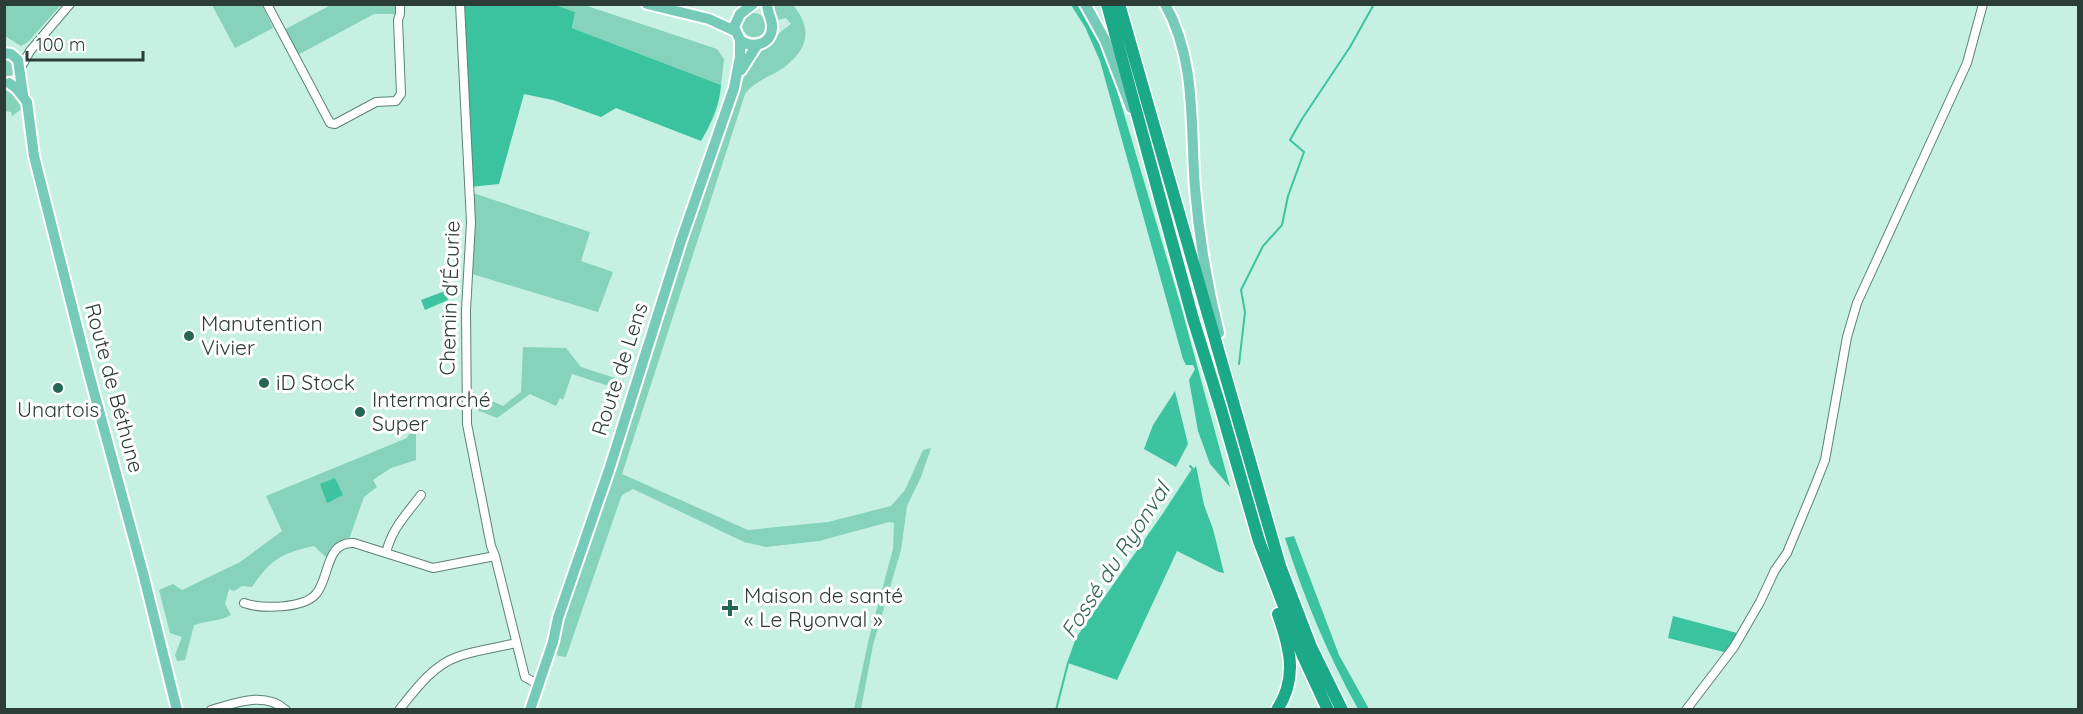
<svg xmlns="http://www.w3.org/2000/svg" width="2083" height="714" font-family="Quicksand,sans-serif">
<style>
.green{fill:#86d2ba}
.forest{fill:#3bc29f}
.water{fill:#3dc3a0}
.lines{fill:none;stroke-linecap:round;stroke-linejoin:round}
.stream{stroke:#3dc3a0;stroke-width:2}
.minor-casing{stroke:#5c8376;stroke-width:10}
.major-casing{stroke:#fff;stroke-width:14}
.highway-casing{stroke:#fff;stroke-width:15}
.minor{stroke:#fff;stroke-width:8}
.major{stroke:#76cbb8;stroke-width:10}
.highway{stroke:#1ba988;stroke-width:12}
.poi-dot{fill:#256654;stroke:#fff;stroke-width:2}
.labels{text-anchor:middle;stroke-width:6;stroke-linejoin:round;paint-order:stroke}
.street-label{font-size:21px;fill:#2c3c37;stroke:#fff}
.poi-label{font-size:21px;fill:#2c3c37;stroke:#fff;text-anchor:start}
.water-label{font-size:22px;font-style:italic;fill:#2e6353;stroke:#fff}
</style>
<rect width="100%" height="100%" fill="#c6f0e1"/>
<path class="green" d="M4,5H61L28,42L21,46L5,36Z
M212,5H262L273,28L235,48Z
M331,5H400V14H374L294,57L280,32Z
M555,5H584L717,49L724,59L721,85L572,28L575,12Z
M771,5H793C811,27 810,46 787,65C774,76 756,79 745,94L622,474L748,530L828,522L891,506L905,490L923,450L931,448L921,477L907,506L901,550L873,645L861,709H854L869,638L893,549L894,523L889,522L819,541L766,547L744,542L633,489L622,495L620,500L566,657L559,656L554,653L560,624L738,91L754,55L769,46L779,33L791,24L786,18L778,20Z
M742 25a12 12 0 1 1 24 0a12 12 0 1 1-24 0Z
M5,58L11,60L15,68L12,75L5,78Z
M4,89L18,98L23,108L12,116L11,112L5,111Z
M470,192L590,232L581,261L613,272L598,312L469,273Z
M523,347L566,348L581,367L624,381L621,390L572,374L563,400L560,398L556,406L530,394L497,418L472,408L470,391L503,406L521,392Z
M416,431V460L391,468L373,480L377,487L364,497L348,542L329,560L314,546C282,553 271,559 252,587L242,586L234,591L229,589L225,604L231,615C221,621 206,621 194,625L185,660L177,661L175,655L182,637L170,633L159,590L173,584L182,590L240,562L282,531L266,496L407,438L408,435Z"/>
<path class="forest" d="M460,5H555L575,12L572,28L721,85C720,105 711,124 701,141L616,108L601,117L553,100L524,94L499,184L470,187Z
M1071,5H1079L1097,34L1108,60L1181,306L1230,487L1210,464L1198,431L1189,380L1195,369L1193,365H1186L1183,359L1100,61L1085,27Z
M1196,466L1204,505L1213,529L1224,573L1219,572L1177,551L1117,680L1068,663L1077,638Z
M1294,536L1339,655L1369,709H1358C1328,655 1304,598 1285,538Z
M1673,616L1741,634L1728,653L1668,638Z"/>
<path class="water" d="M445,291L448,300L425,310L421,300Z
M1175,391L1188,444L1176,467L1144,449L1153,425Z
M335,478L343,495L327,503L320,484Z"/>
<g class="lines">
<path class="stream" d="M1239,364L1245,312L1241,290L1263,246L1282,225L1288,196L1304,152L1290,140L1302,119L1350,47L1374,4
M1056,710L1068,663L1077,638L1163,515L1193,469L1190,466"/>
<defs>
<path id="minor" d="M267,4L330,123L335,124L376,102L396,101L401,94L398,20L400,14V4
M460,4L471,222L466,310L467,424L491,546L495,556L525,677L539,685
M20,69L30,51L70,4
M386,553C392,528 406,515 421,495
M244,603C261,609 303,609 316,594C330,578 325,541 354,543L433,568L495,556
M211,710C236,703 264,691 286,710
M399,710C415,690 432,666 457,657C476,650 497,648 516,643
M1686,710L1734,647L1760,602L1775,570L1787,553L1814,488L1825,460L1847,337L1857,303L1967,63L1983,4"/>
<path id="major" d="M647,4L709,19L735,31
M753,4L740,14L734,27L740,40C752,49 771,45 772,28C773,20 767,13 767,4
M1085,4L1105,40L1131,108
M1165,4C1197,61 1190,126 1195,188C1199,238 1207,285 1219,333
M4,53L11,54L18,60L23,95
M741,70L757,45
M9,83L16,88L27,102L34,156L88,370L143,573L177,710
M530,710L553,642L558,618L609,470L681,241L734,88L740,57V40"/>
<path id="highway" d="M1107,4L1193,319L1221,409L1259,541L1303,656L1328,710
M1119,4L1280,566L1311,647L1342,710
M1277,710C1298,678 1290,648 1278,614"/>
</defs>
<use href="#minor" class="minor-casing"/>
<use href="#major" class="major-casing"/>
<use href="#highway" class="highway-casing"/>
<use href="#minor" class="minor"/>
<use href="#major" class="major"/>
<use href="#highway" class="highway"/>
</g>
<g class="poi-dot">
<circle cx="189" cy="336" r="6"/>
<circle cx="264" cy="383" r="6"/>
<circle cx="58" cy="388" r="6"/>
<circle cx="360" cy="412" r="6"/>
<path d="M727 599h6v6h6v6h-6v6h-6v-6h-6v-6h6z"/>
</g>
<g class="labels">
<g class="street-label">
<text transform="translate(450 298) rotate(-88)" y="7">Chemin d'Écurie</text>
<text transform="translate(620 369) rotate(-72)" y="7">Route de Lens</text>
<text transform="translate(114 388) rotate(75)" y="7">Route de Béthune</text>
</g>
<g class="poi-label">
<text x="201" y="331">Manutention<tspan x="201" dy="24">Vivier</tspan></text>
<text x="276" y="390">iD Stock</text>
<text x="372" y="407">Intermarché<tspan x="372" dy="24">Super</tspan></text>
<text x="58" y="417" text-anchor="middle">Unartois</text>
<text x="744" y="603">Maison de santé<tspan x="744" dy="24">« Le Ryonval »</tspan></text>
</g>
<g class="water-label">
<text transform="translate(1115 560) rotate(-57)" y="8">Fossé du Ryonval</text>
</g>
</g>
<rect width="2083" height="714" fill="none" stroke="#2c3c37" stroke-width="12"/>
<path d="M27 51v9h116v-9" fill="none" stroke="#2c3c37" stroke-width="3"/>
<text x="36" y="51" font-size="18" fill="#2c3c37" stroke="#ffffff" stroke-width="4.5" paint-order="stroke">100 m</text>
</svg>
